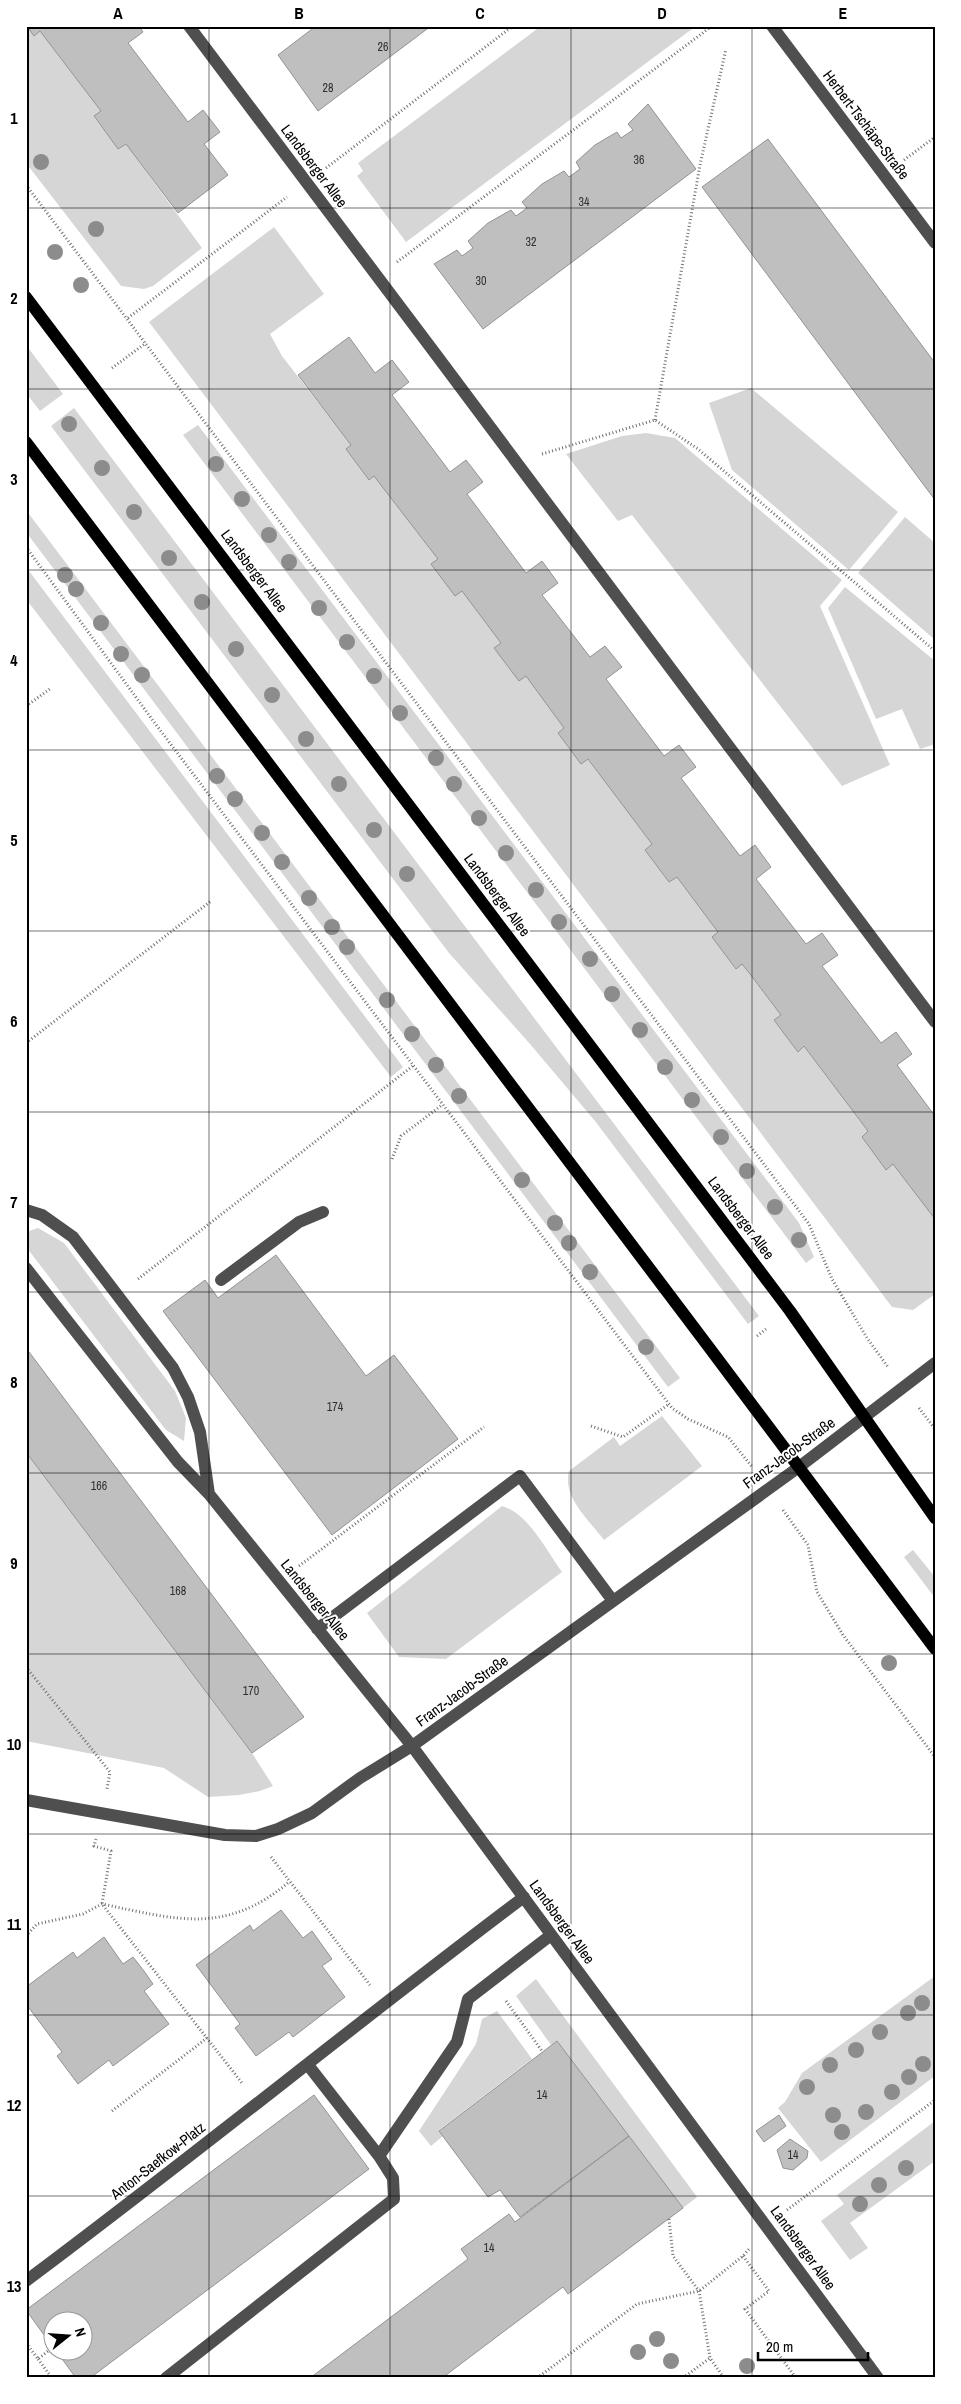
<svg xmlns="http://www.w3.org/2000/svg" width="961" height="2404" font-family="'Archivo Narrow',sans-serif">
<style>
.green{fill:#d6d6d6}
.building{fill:#bfbfbf;stroke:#939393}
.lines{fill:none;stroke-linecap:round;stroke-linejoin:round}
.path{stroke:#717171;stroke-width:3;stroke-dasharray:1 2.5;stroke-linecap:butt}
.minor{stroke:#4f4f4f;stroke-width:12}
.major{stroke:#000;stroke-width:12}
.tree{fill:#8c8c8c}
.grid{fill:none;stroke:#000;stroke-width:1;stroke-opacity:0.55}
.labels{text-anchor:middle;stroke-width:4;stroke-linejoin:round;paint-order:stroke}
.number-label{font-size:12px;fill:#303030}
.street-label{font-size:15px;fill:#000;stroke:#fff}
.neatline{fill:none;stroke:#000;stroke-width:2}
.grid-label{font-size:16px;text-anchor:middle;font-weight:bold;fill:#000}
</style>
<rect width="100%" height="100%" fill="#fff"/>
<path class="green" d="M27,26L34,36L40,31L101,111L94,117L118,149L126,144L202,248L153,286L144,289L121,286L26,163Z
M541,26H696L406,242L357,176L363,171L358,163Z
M274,227L324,294L270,334L282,356L351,445L346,449L369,480L374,476L438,559L456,595L462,591L501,643L494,648L519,681L526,676L564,728L558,733L581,764L588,759L652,844L645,850L669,882L677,877L718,932L712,937L735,968L742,964L781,1015L774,1020L797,1051L804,1046L868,1131L862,1137L885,1169L893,1164L935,1219V1294L913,1310L892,1307L149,322Z
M26,345L63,394L40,411L26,393Z
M751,388L898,512L849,570L732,470L709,403Z
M74,408L759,1316L748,1324L595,1121L530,1044L449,953L51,426Z
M198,425L799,1223L814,1257L806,1263L183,435Z
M646,433L675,438L842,580L820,606L890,765L842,786L632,515L618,521L566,454L622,436Z
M26,510L680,1378L668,1387L26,532Z
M905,517L935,543V640L858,573Z
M26,567L403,1067L391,1077L26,599Z
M845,587L935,661V744L920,749L902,709L876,719L828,608Z
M38,1228L64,1243L175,1391L186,1418L184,1441L166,1430L27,1248L26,1232Z
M662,1416L702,1466L604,1540C589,1520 562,1497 569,1471L614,1437L620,1446Z
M26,1452L252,1753L273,1786L260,1791L239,1795L208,1797L164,1768L26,1741Z
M502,1506C529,1514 546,1550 562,1572L446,1659L399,1657L367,1613Z
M913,1550L935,1577V1598L904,1557Z
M935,1976V2076L821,2162L778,2108L785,2102L802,2073Z
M536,1979L697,2197L683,2208L557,2041L551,2045L516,1996Z
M497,2011L532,2059L439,2130L443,2136L431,2146L419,2131L476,2044L482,2019Z
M935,2121V2161L850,2223L868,2248L850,2260L821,2221L844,2204L837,2195Z"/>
<path class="building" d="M27,26H139L143,32L128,43L188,122L203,110L220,132L204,144L228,175L178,213L126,144L118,149L94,116L101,111L40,31L34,36Z
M316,26H431L318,111L278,55Z
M648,104L696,169L483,329L434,264L457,250L462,256L473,248L468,241L488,223L511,210L516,216L527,208L522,202L542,184L564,171L569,177L580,169L576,162L595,145L617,132L621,138L633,130L628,124Z
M768,139L935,363V500L702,187Z
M349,337L375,373L392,360L409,382L392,395L450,472L466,460L483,482L467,494L526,573L542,561L558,583L542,595L590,657L605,646L622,667L606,679L664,756L679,745L696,767L681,778L740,856L755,845L771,867L756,879L806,944L822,933L838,955L822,966L881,1043L896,1032L912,1054L897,1065L935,1116V1219L893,1164L886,1170L862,1137L868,1131L804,1046L798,1052L774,1020L781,1015L750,974L742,964L736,969L712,937L718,932L677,877L669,882L645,850L652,844L588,759L581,764L558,733L564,728L526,676L519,681L494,648L501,643L462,591L455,596L431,564L438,559L374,476L369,480L346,449L351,445L298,375Z
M276,1255L366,1376L394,1355L458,1439L332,1535L163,1311L205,1280L218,1298Z
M26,1348L304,1717L252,1753L26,1452Z
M281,1910L303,1938L312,1931L332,1959L322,1966L345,1997L293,2037L289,2032L256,2056L235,2028L240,2024L196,1965L250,1925L253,1931Z
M104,1937L123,1964L133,1957L144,1971L153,1984L144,1991L169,2024L113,2066L109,2060L78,2084L57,2056L62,2052L26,2004V1987L73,1952L77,1958Z
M557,2041L629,2136L520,2217L500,2190L488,2197L439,2131Z
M314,2095L369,2169L90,2378H76L57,2352H82V2322H52V2346L26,2310Z
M779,2115L786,2126L764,2142L756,2131Z
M629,2136L683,2208L568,2294L563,2287L442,2378H310L468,2259L461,2249L509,2214L515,2222Z
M790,2139L808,2151L807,2158L793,2170L783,2168L777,2150Z"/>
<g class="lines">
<path class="path" d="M904,160L935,137
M326,168L513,26
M26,185L809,1224L832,1279L867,1338L888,1367
M397,262L712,26
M128,318L287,197
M112,368L146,343
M655,420L700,165L726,49
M542,454L655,420L698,449L935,651
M26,547L157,726L672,1408L688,1419L728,1437L753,1468
M26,706L50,689
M26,1043L211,901
M392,1159L401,1136L442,1105
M138,1279L414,1065
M757,1336L766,1329
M919,1408L935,1429
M591,1426L623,1437L669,1404
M783,1510L808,1545L817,1592L843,1635L935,1757
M299,1566L484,1427
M26,1667L110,1772L107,1789
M96,1839L94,1846L111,1851L102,1904L242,2083
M271,1857L370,1985
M26,1936L37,1924L83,1914L102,1904C175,1919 225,1936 289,1882
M506,2001L542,2051
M112,2111L207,2038
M787,2210L935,2100
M669,2219L673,2256L699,2291L710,2358L724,2378
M743,2256L769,2291L745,2309L796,2378
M26,2343L38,2359L52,2348
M38,2359L52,2378
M537,2378L637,2304L699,2291L743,2256L750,2248
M683,2378L710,2358"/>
<path class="minor" d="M189,26C439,357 686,690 935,1022
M772,26L935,243
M26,1210L42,1215L73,1237L173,1368L188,1397L200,1432L209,1494
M26,1268L178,1462L209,1494L412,1746L878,2378
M221,1280L299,1222L323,1212
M317,1629L520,1476L613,1601
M26,1800L225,1835L256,1836L278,1829L312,1813L360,1778L412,1746L799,1467L935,1363
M308,2065L379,2156
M26,2281C194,2156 356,2023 524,1897
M166,2378L394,2199L393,2178L379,2156L457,2042L468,1999L551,1935"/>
<path class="major" d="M26,297L790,1311L935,1518
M26,442L708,1346L935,1649"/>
</g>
<g class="tree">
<circle cx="41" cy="162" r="8"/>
<circle cx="96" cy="229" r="8"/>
<circle cx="55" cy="252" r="8"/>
<circle cx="81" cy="285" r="8"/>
<circle cx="69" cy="424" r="8"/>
<circle cx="216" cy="464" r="8"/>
<circle cx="102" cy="468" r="8"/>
<circle cx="242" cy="499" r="8"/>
<circle cx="134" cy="512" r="8"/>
<circle cx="269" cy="535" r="8"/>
<circle cx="169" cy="558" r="8"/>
<circle cx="289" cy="562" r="8"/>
<circle cx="65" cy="575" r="8"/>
<circle cx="76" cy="589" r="8"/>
<circle cx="202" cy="602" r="8"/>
<circle cx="319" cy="608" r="8"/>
<circle cx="101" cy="623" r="8"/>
<circle cx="347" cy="642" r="8"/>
<circle cx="236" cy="649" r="8"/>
<circle cx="121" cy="654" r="8"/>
<circle cx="142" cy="675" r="8"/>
<circle cx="374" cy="676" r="8"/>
<circle cx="272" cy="695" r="8"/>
<circle cx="400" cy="713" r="8"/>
<circle cx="306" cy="739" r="8"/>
<circle cx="436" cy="758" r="8"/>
<circle cx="217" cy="776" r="8"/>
<circle cx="339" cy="784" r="8"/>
<circle cx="454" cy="784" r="8"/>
<circle cx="235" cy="799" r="8"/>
<circle cx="479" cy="818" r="8"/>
<circle cx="374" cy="830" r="8"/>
<circle cx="262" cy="833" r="8"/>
<circle cx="506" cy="853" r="8"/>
<circle cx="282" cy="862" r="8"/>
<circle cx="407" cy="874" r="8"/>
<circle cx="536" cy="890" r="8"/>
<circle cx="309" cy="898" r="8"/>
<circle cx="559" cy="922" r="8"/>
<circle cx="332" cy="927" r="8"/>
<circle cx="347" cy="947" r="8"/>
<circle cx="590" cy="959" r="8"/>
<circle cx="612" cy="994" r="8"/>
<circle cx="387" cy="1000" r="8"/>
<circle cx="640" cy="1030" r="8"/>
<circle cx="412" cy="1034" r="8"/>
<circle cx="436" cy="1065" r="8"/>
<circle cx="665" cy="1067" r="8"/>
<circle cx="459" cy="1096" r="8"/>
<circle cx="692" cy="1100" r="8"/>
<circle cx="721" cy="1137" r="8"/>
<circle cx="747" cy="1171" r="8"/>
<circle cx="522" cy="1180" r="8"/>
<circle cx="775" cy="1207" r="8"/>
<circle cx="555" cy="1223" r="8"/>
<circle cx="799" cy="1240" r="8"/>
<circle cx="569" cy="1243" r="8"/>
<circle cx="590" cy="1272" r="8"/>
<circle cx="646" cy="1347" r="8"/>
<circle cx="889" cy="1663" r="8"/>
<circle cx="922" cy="2003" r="8"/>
<circle cx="908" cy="2013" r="8"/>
<circle cx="880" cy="2032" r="8"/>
<circle cx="856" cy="2050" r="8"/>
<circle cx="923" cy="2064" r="8"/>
<circle cx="830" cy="2065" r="8"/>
<circle cx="909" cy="2077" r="8"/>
<circle cx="807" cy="2087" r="8"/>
<circle cx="892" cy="2092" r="8"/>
<circle cx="866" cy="2112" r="8"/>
<circle cx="833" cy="2115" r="8"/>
<circle cx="842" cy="2132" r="8"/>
<circle cx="906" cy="2168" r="8"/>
<circle cx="879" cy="2185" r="8"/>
<circle cx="860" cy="2204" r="8"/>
<circle cx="657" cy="2339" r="8"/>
<circle cx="638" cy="2352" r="8"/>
<circle cx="671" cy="2361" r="8"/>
<circle cx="747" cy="2366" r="8"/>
</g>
<path class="grid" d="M209,26V2378M390,26V2378M571,26V2378M752,26V2378M26,208H935M26,389H935M26,570H935M26,750H935M26,931H935M26,1112H935M26,1292H935M26,1473H935M26,1654H935M26,1834H935M26,2015H935M26,2196H935"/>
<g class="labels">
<g class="number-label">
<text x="383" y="51">26</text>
<text x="328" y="92">28</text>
<text x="639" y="164">36</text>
<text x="584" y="206">34</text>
<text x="531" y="246">32</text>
<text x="481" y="285">30</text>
<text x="335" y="1411">174</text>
<text x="99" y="1490">166</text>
<text x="178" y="1595">168</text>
<text x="251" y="1695">170</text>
<text x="542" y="2099">14</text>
<text x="793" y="2159">14</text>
<text x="489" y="2252">14</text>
</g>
<g class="street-label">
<text transform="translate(866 125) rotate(53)" y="5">Herbert-Tschäpe-Straße</text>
<text transform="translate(314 166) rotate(53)" y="5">Landsberger Allee</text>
<text transform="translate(254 571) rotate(53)" y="5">Landsberger Allee</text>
<text transform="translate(497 895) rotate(53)" y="5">Landsberger Allee</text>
<text transform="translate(741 1218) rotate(53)" y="5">Landsberger Allee</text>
<text transform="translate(789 1453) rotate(-36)" y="5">Franz-Jacob-Straße</text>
<text transform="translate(315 1600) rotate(51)" y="5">Landsberger Allee</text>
<text transform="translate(462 1691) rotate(-36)" y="5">Franz-Jacob-Straße</text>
<text transform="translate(562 1922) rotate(54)" y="5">Landsberger Allee</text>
<text transform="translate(158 2161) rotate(-38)" y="5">Anton-Saefkow-Platz</text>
<text transform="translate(803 2248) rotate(54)" y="5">Landsberger Allee</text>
</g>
</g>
<rect width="961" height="2404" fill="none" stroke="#ffffff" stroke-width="55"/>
<g transform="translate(68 2336) rotate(73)"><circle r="24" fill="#ffffff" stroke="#999999"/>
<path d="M0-4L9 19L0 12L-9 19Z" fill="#000000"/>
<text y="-8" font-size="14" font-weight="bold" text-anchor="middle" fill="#000000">N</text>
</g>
<path d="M758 2352v8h110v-8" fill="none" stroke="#000000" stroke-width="2.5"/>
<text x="766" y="2352" font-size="15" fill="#000000" stroke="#ffffff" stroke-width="4" paint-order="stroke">20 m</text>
<rect x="28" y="28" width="906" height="2348" class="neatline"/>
<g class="grid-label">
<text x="118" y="19">A</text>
<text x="299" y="19">B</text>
<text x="480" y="19">C</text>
<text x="662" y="19">D</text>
<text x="843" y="19">E</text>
<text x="14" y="124">1</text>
<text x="14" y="304">2</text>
<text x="14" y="485">3</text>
<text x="14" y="666">4</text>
<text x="14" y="846">5</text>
<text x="14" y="1027">6</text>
<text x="14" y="1208">7</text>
<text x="14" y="1388">8</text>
<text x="14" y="1569">9</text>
<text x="14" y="1750">10</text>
<text x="14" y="1930">11</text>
<text x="14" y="2111">12</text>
<text x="14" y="2292">13</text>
</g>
</svg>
